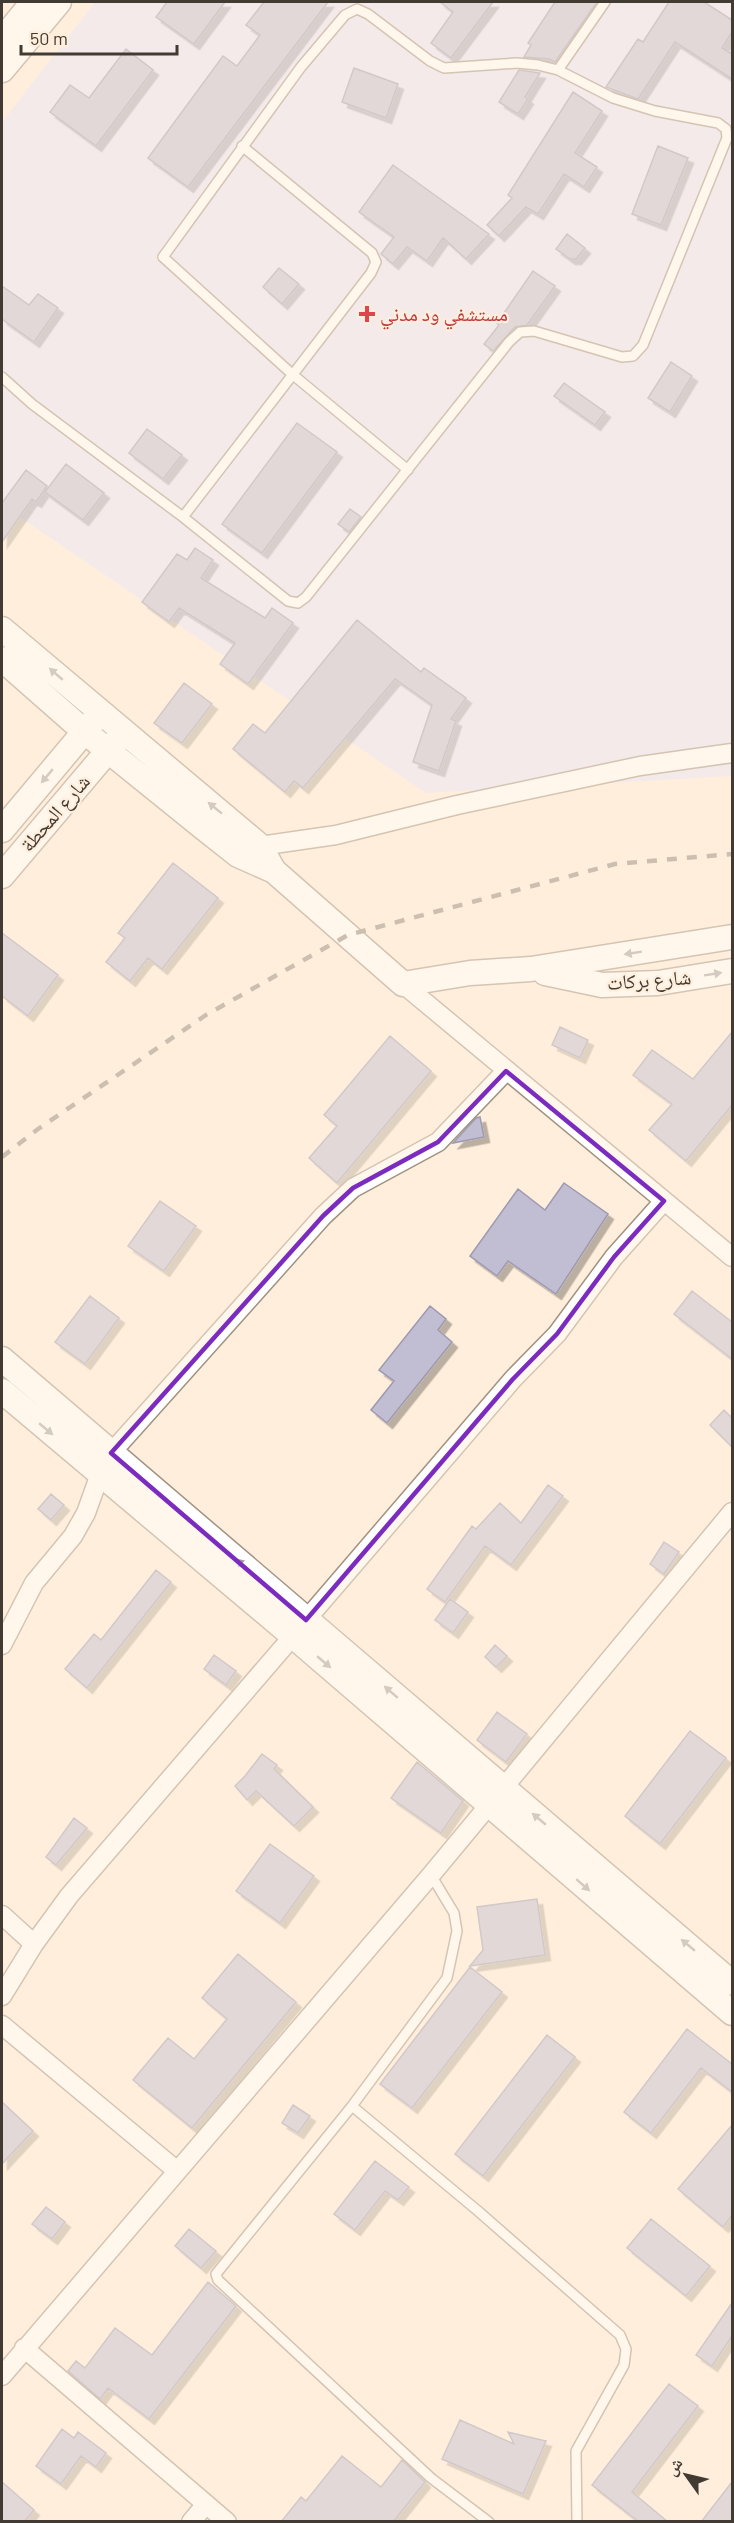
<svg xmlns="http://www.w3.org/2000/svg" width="734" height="2523" font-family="Barlow,'Noto Naskh Arabic',sans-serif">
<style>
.medical{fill:#e7e4fa}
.building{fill:#c1bdd3;stroke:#9d9aaf;stroke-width:1.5;filter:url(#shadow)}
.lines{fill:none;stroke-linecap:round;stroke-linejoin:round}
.lane-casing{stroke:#a19281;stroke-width:12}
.street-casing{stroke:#a19281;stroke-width:21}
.secondary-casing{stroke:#a19281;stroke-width:27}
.lane{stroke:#fff;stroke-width:9}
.street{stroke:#fff;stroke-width:18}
.secondary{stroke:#fff;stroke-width:24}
.rail{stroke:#90857a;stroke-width:4.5;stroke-dasharray:10 10;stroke-linecap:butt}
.oneway{fill:#a09d9a}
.marked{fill:none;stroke:#7b2cbf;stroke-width:4.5;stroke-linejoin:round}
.health-dot{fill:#e0444e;stroke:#ffeedc;stroke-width:2}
.labels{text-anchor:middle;stroke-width:4.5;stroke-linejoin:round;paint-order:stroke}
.health-label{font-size:20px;fill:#be3a42;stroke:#ffeedc;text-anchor:start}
.street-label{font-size:20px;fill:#413b34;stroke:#ffeedc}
</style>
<defs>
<filter id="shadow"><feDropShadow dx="5.5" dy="5.5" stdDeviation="0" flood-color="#0004"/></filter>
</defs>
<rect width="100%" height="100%" fill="#ffeedc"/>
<path class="medical" d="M95,2H732V776L426,793L2,505V122Z"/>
<path class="building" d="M167,2H225L194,44L156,17Z
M264,2H328L188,187L148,158L223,56L237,66L260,35L246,25Z
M440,2H493L451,58L431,43L453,12Z
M555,2H597L555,62L549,59L524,57L531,45L528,43Z
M669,2H704L732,20V32L722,48L732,54V79L675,42L638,99L606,87L638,39L643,42Z
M126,49L153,70L96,146L50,112L70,85L89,98Z
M354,68L398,84L386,118L342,102Z
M519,70L540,73L525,97L528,99L518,114L499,102Z
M573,92L602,111L575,153L597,167L584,187L564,174L538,214L526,207L499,236L487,225L512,198L508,195Z
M658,146L688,158L661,225L632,214Z
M393,165L489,234L466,259L443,238L427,261L407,247L393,264L381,254L394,237L359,212Z
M567,234L585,248L576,259H570L556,249Z
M279,268L299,284L282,304L263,287Z
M533,271L555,286L527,325L515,327L493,351L484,344L499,325L497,323Z
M2,286L29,305L38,294L58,308L34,342L2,319Z
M671,362L692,376L670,412L648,398Z
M564,383L605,412L595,425L554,396Z
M297,423L337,452L262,553L222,524Z
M147,429L182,455L163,479L129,453Z
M66,464L104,493L83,520L45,492Z
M26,470L47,486L36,502L32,499L2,542V503Z
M350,509L361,517L349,532L338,524Z
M195,548L213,560L201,578L265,618L272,608L293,623L248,684L220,664L235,643L179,608L169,622L142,602L177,554L187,560Z
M357,620L421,672L424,668L466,698L451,719L456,721L439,771L413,762L432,705L395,679L303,788L294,781L285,792L233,749L253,724L265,733Z
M184,683L212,704L182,743L154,723Z
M173,863L218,898L162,969L148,958L130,981L106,962L125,938L118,933Z
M2,933L58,975L28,1016L2,996Z
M560,1027L588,1040L580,1058L552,1045Z
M732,1032V1105L686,1161L649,1130L672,1104L633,1075L652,1050L693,1079Z
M390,1036L431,1071L337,1183L309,1158L337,1126L324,1115Z
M480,1117L484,1137L453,1143L476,1118Z
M564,1183L608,1214L556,1294L508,1261L497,1276L470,1256L518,1189L545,1210Z
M160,1201L196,1226L164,1271L128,1246Z
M692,1291L732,1322V1359L674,1314Z
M90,1296L119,1318L85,1364L55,1342Z
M430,1306L446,1319L438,1330L452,1342L387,1423L371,1410L394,1381L379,1370Z
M724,1410L732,1418V1447L710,1425Z
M548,1485L563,1496L511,1565L485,1546L445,1602L427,1589L472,1526L476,1529L500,1503L521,1523Z
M51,1494L64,1505L51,1520L38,1509Z
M664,1542L679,1552L664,1574L650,1564Z
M156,1570L171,1582L87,1688L65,1669L94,1634L101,1640Z
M450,1599L468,1612L453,1633L435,1620Z
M495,1645L507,1656L496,1667L485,1657Z
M214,1655L236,1671L226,1685L204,1669Z
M497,1712L527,1734L506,1762L477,1740Z
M690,1731L726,1758L660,1844L625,1816Z
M262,1754L277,1765L274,1769L313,1807L294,1826L256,1791L247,1800L235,1786L245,1776Z
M417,1762L463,1801L441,1833L391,1798Z
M74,1818L87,1828L56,1865L46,1857Z
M270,1844L314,1876L280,1923L236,1891Z
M537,1899L545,1955L470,1966L483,1950L477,1907Z
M238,1954L296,2002L192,2128L133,2080L168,2038L194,2059L227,2019L202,1998Z
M470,1967L502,1992L412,2108L380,2084Z
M687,2029L732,2064V2092L701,2068L651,2133L624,2112Z
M547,2035L575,2057L483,2176L455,2154Z
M2,2102L33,2131L2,2164Z
M293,2105L310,2116L298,2133L282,2123Z
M732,2125V2215L723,2227L678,2189Z
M375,2161L409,2187L398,2200L385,2191L355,2230L334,2214Z
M46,2207L65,2222L52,2239L32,2224Z
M651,2219L710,2266L686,2296L627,2248Z
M189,2229L216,2251L201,2268L175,2246Z
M208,2282L236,2306L149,2419L108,2388L100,2399L68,2371L76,2361L85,2368L115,2328L152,2355Z
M732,2303V2336L712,2366L696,2355Z
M669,2384L698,2406L632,2492L668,2522H639L592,2485Z
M460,2420L514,2444L508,2432L546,2441L523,2494L442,2459Z
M62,2429L74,2438L78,2432L106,2453L96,2467L81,2456L61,2484L36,2466Z
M342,2456L381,2487L402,2460L425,2482L393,2522H281L301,2497L306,2501Z
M2,2482L34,2510L24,2522H2Z
M732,2482V2522H701Z"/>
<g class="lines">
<defs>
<path id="lane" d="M558,70L605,2
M2,377L32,404L183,517L288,601L298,603L306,597L509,342L520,332L534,331L622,357L633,356L643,345L727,138L726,129L718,123L655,111L613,98L558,70L538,65L517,63L444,68L430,61L368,14L357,9L345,15L301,67L163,257L292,374L408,470
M183,517L371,273L376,262L372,253L242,146
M431,1875L454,1913L457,1931L447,1978L352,2106L216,2274L218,2280L431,2478L489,2522
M352,2106L478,2211L620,2335L626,2349L624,2365L576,2451L577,2522"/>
<path id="street" d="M250,850L260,846L336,835L457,805L640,766L732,753
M403,984L732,1257
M111,1453L323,1216L353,1188L438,1142L506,1071
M306,1620L513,1379L557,1334L614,1257L664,1201
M2,1645L34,1583L73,1536L86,1513L100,1474
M2,1915L34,1944
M2,1996L34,1944L69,1896L293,1636
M2,2025L176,2170
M24,2348L227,2522
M2,2376L431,1875L732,1512
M191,2522L206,2504"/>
<path id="secondary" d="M2,40L33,2
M2,70L59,2
M2,629L260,846L274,871
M2,659L85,732L205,829L238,855L274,871L403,984L470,973L531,969L732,937
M2,830L95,719
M2,876L118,739
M545,973L602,985L658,983L732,971
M2,1359L732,1983
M2,1391L293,1636L732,2013"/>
</defs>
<use href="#lane" class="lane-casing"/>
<use href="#street" class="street-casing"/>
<use href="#secondary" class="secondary-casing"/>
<use href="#lane" class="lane"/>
<use href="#street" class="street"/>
<use href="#secondary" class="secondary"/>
<path class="rail" d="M2,1157L38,1129L206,1015L348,935L615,864L732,854"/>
</g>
<defs><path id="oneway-solid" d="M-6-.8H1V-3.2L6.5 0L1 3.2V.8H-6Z" transform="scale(1.5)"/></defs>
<g class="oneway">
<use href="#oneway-solid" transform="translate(56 674) rotate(-139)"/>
<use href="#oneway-solid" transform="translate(47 776) rotate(130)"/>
<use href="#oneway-solid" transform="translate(215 808) rotate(-141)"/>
<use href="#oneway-solid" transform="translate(633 953) rotate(171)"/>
<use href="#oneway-solid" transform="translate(713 974) rotate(-9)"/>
<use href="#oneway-solid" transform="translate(46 1429) rotate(40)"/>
<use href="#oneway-solid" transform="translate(243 1565) rotate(-139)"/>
<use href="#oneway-solid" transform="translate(324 1662) rotate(40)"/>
<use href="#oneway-solid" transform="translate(391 1692) rotate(-139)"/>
<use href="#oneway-solid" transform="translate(539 1819) rotate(-140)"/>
<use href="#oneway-solid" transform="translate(583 1885) rotate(41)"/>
<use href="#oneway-solid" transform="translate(688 1945) rotate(-140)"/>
</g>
<path d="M0 0H734V2523H0ZM506,1071L664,1201L614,1257L557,1334L513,1379L306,1620L111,1453L323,1216L353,1188L438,1142Z" fill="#ffeedc" fill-opacity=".55" fill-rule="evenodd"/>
<path class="marked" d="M506,1071L664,1201L614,1257L557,1334L513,1379L306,1620L111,1453L323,1216L353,1188L438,1142Z"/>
<path class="health-dot" d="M364 305h6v6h6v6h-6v6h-6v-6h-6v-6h6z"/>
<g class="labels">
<g class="health-label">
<text x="380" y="321">مستشفي ود مدني</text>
</g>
<g class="street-label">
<text transform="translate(55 813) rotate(-49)" y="7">شارع المحطة</text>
<text transform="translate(649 980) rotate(-4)" y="7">شارع بركات</text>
</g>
</g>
<rect width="734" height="2523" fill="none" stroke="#413b34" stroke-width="6"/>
<g transform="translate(686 2475) rotate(304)" stroke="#ffeedc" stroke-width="4.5" paint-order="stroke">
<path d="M0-4.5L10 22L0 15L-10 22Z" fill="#413b34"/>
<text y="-9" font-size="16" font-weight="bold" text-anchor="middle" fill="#413b34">ش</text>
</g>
<path d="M21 45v9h156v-9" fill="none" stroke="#413b34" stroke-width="3"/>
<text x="30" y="45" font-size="18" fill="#413b34" stroke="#ffeedc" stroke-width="4.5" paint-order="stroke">50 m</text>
</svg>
